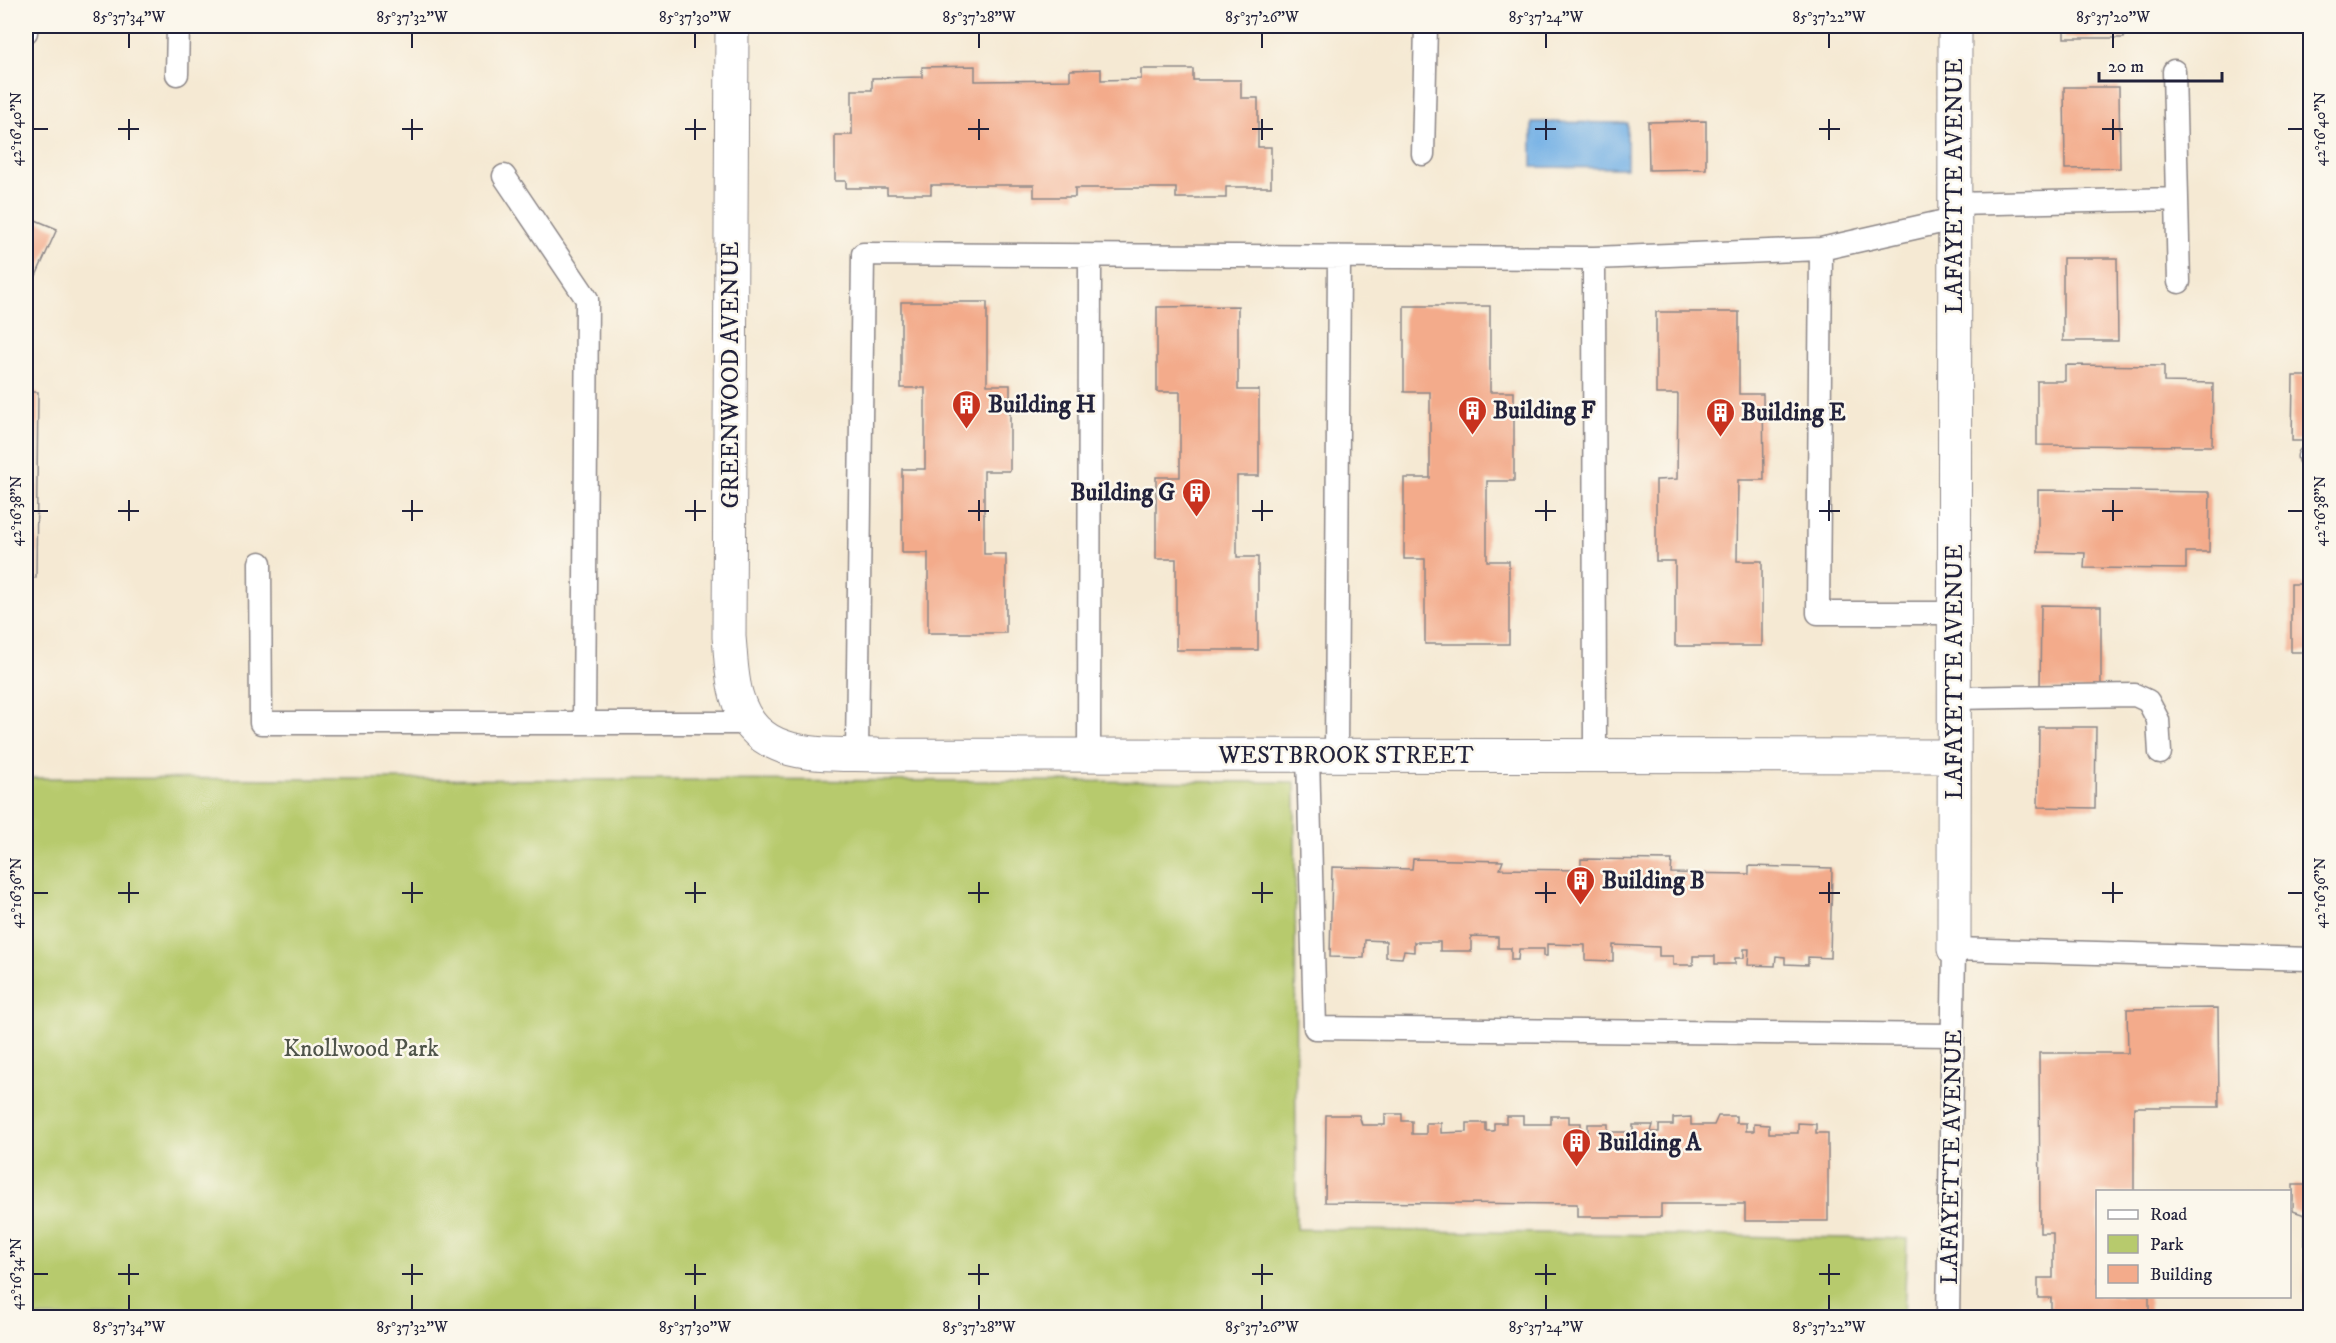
<svg xmlns="http://www.w3.org/2000/svg" width="2336" height="1343" font-family="'IM FELL DW Pica',serif">
<style>
.green{fill:#b7ca6d;stroke:#6c7654;stroke-width:1.5}
.water{fill:#73b0e5;stroke:#4a6990;stroke-width:1.5}
.building{fill:#f3ab8b}
.lines{fill:none;stroke-linecap:round;stroke-linejoin:round}
.service-casing{stroke:#8c8687;stroke-width:25}
.minor-casing{stroke:#8c8687;stroke-width:35}
.service{stroke:#fff;stroke-width:22}
.minor{stroke:#fff;stroke-width:33}
.ticks{fill:none;stroke:#22223b;stroke-width:2}
.labels{text-anchor:middle;stroke-width:5;stroke-linejoin:round;paint-order:stroke}
.street-label{font-size:24px;fill:#22223b;stroke:#fbf7ec}
.poi-label{font-size:24px;font-weight:bold;fill:#22223b;stroke:#fbf7ec;text-anchor:start}
.park-label{font-size:24px;fill:#4f544a;stroke:#fbf7ec}
.neatline{fill:none;stroke:#22223b;stroke-width:2}
.ticks-label{font-size:15px;text-anchor:middle;fill:#22223b}
</style>
<rect width="100%" height="100%" fill="#fbf7ec"/>
<filter id="ink" filterUnits="userSpaceOnUse"><feTurbulence type="fractalNoise" baseFrequency=".0167" numOctaves="2"/><feDisplacementMap in="SourceGraphic" scale="12" xChannelSelector="R" yChannelSelector="G"/><feConvolveMatrix kernelMatrix="1 2 1 2 8 2 1 2 1" color-interpolation-filters="sRGB"/></filter>
<filter id="wash" filterUnits="userSpaceOnUse"><feTurbulence type="fractalNoise" baseFrequency=".008" numOctaves="4" result="noise"/><feDisplacementMap in="SourceGraphic" scale="24" xChannelSelector="R" yChannelSelector="G"/><feGaussianBlur stdDeviation="1.35" result="paint"/><feColorMatrix in="noise" values="0 0 0 0 0 0 0 0 0 0 0 0 0 0 0 0 0 1.4 0 .05"/><feComposite in="paint" operator="in"/></filter>
<g filter="url(#wash)">
<rect width="100%" height="100%" fill="#f5e9d3"/>
<path class="green" d="M28,778L1295,782L1296,1229L1907,1239L1904,1317H26V839Z"/>
<path class="water" d="M1532,122L1627,123V168L1532,167Z"/>
<g id="blocks">
<path class="building" d="M2064,26H2124V38H2064Z
M975,66V81L1070,80V70L1101,69V80L1141,79V69H1193V80H1241V98H1258V147H1271V187H1226V198H1176V188H1075V197H1034V185H931V194H887V188H846V181H835V135H852V90H872V78L922,77V67Z
M2064,87H2119L2120,168L2065,169Z
M1706,121V169L1649,170L1648,122Z
M26,216L57,229L26,298Z
M2063,258H2117L2118,341H2063Z
M901,302H987V385H1010V471H984V554H1006V633H928V553H902V469H925V388H901Z
M1238,306V390H1259V476H1237V557H1258V650H1176V559H1156V477H1180V392H1157V307Z
M1404,306H1490V392H1514V481H1487V561H1509V644H1425V559H1404V478H1430V392H1404Z
M1656,312H1739V394H1763L1764,480H1738L1737,561H1762V646H1675V561H1656V480L1677,479L1678,394H1656Z
M2065,365L2164,366V382L2213,383L2212,446L2037,445V381H2065Z
M2293,376H2310V441H2292Z
M26,392H38L36,578L26,577Z
M2038,490L2210,492L2209,552H2186V569L2084,568L2085,553L2038,552Z
M2291,584H2310V652H2291Z
M2041,605L2101,606V690L2040,689Z
M26,622H30L27,661H26Z
M2039,727H2096L2095,808L2038,807Z
M1413,859L1503,861L1500,869L1581,870V859L1672,860L1671,873L1749,874V866L1832,868L1830,958L1808,957V965L1785,964V957L1776,956L1775,966L1748,965L1749,949H1744V958H1735V964H1715V956H1693V965H1673V956H1659V947L1613,945V961L1585,960V945L1547,944V956H1544V949H1519L1518,960H1511V948H1498V937L1471,936V951H1440V942H1414V952L1404,951L1402,958L1386,957V941L1365,940L1364,958L1330,957L1332,867L1412,869Z
M2218,1008L2219,1107H2134V1192H2098V1296H2149V1318H2051V1298H2038V1278H2053V1233H2040L2039,1053H2128L2127,1009Z
M1385,1114H1402V1121H1412V1134H1426V1123H1441V1133L1467,1132V1123H1486V1131H1494V1123H1506V1116H1523V1124H1551V1116H1569V1123H1581V1132H1588V1124H1608V1132H1633V1125H1653L1651,1132H1659V1125H1673V1118L1691,1117V1125H1714L1718,1116H1736V1123H1746V1131H1754V1124L1769,1125V1133H1798V1123L1816,1124V1133H1828V1221H1745V1204H1661V1217H1577V1204L1325,1202L1326,1115H1359L1362,1125H1385Z
M2293,1185H2310V1318H2304L2305,1215L2293,1211Z"/>
</g>
</g>
<g filter="url(#ink)">
<use href="#blocks" fill-opacity="0" stroke="#8c8687" stroke-width="1.5"/>
<g class="lines">
<defs>
<path id="service" d="M26,32V27
M2174,71L2177,199
M177,74L178,26
M1423,154L1426,26
M504,176L587,299L584,723
M1954,204L2177,199L2179,282
M1821,249L1818,613H1954
M1594,258L1595,756
M2309,457L2310,458
M260,563L261,723H747
M1953,698L2135,695L2148,701L2158,720L2160,753
M857,754L863,254L1594,258L1821,249L1954,219
M1089,755L1090,256
M1308,755L1315,1028L1953,1035
M1336,755L1339,258
M1948,1318L1954,949L2310,959"/>
<path id="minor" d="M732,26L729,637C731,656 731,678 737,697C756,762 822,753 877,755L1953,756
M1954,949L1955,26"/>
</defs>
<use href="#service" class="service-casing"/>
<use href="#minor" class="minor-casing"/>
<use href="#service" class="service"/>
<use href="#minor" class="minor"/>
</g>
</g>
<path class="ticks" d="M129,33V48M412,33V48M695,33V48M979,33V48M1262,33V48M1546,33V48M1829,33V48M2113,33V48M129,119V140M412,119V140M695,119V140M979,119V140M1262,119V140M1546,119V140M1829,119V140M2113,119V140M33,129H48M118,129H139M402,129H423M685,129H706M968,129H989M1252,129H1273M1535,129H1556M1819,129H1840M2102,129H2123M2288,129H2303M129,500V521M412,500V521M695,500V521M979,500V521M1262,500V521M1546,500V521M1829,500V521M2113,500V521M33,511H48M118,511H139M402,511H423M685,511H706M968,511H989M1252,511H1273M1535,511H1556M1819,511H1840M2102,511H2123M2288,511H2303M129,882V903M412,882V903M695,882V903M979,882V903M1262,882V903M1546,882V903M1829,882V903M2113,882V903M33,893H48M118,893H139M402,893H423M685,893H706M968,893H989M1252,893H1273M1535,893H1556M1819,893H1840M2102,893H2123M2288,893H2303M129,1264V1285M412,1264V1285M695,1264V1285M979,1264V1285M1262,1264V1285M1546,1264V1285M1829,1264V1285M33,1274H48M118,1274H139M402,1274H423M685,1274H706M968,1274H989M1252,1274H1273M1535,1274H1556M1819,1274H1840M129,1295V1310M412,1295V1310M695,1295V1310M979,1295V1310M1262,1295V1310M1546,1295V1310M1829,1295V1310"/>
<defs>
<symbol id="building-pin" viewBox="-11 -11 22 30"><path d="M0 17L-7.5 6A9.5 9.5 0 1 1 7.5 6Z" fill="#c8321e" stroke="#fbf7ec"/><path d="M-4-6H4V6H1V3H-1V6H-4ZM-2.5-4.3h1.7v1.8h-1.7ZM.8-4.3h1.7v1.8H.8ZM-2.5-1h1.7V.8h-1.7ZM.8-1h1.7V.8H.8Z" fill="#fff"/></symbol>
</defs>
<g fill-rule="evenodd">
<use href="#building-pin" x="950" y="388" width="33" height="45"/>
<use href="#building-pin" x="1456" y="394" width="33" height="45"/>
<use href="#building-pin" x="1704" y="396" width="33" height="45"/>
<use href="#building-pin" x="1180" y="476" width="33" height="45"/>
<use href="#building-pin" x="1564" y="864" width="33" height="45"/>
<use href="#building-pin" x="1560" y="1126" width="33" height="45"/>
</g>
<g class="labels">
<g class="street-label">
<text transform="translate(1954 186) rotate(-90)" y="8">LAFAYETTE AVENUE</text>
<text transform="translate(730 375) rotate(-90)" y="8">GREENWOOD AVENUE</text>
<text transform="translate(1954 672) rotate(-90)" y="8">LAFAYETTE AVENUE</text>
<text x="1346" y="763">WESTBROOK STREET</text>
<text transform="translate(1951 1157) rotate(-89)" y="8">LAFAYETTE AVENUE</text>
</g>
<g class="poi-label">
<text x="988" y="412">Building H</text>
<text x="1493" y="418">Building F</text>
<text x="1741" y="420">Building E</text>
<text x="1175" y="500" text-anchor="end">Building G</text>
<text x="1602" y="888">Building B</text>
<text x="1598" y="1150">Building A</text>
</g>
<g class="park-label">
<text x="361" y="1056">Knollwood Park</text>
</g>
</g>
<rect width="2336" height="1343" fill="none" stroke="#fbf7ec" stroke-width="66"/>
<rect x="2096" y="1190" width="195" height="108" fill="#fbf7ec" stroke="#a4a2a5" stroke-width="1.5"/>
<rect x="2108" y="1210" width="30" height="9" fill="#ffffff" stroke="#a4a2a5" stroke-width="1.5"/>
<text x="2150" y="1220" font-size="18" fill="#22223b">Road</text>
<rect x="2108" y="1235" width="30" height="18" fill="#b7ca6d" stroke="#a4a2a5" stroke-width="1.5"/>
<text x="2150" y="1250" font-size="18" fill="#22223b">Park</text>
<rect x="2108" y="1265" width="30" height="18" fill="#f3ab8b" stroke="#a4a2a5" stroke-width="1.5"/>
<text x="2150" y="1280" font-size="18" fill="#22223b">Building</text>
<path d="M2099 72v9h123v-9" fill="none" stroke="#22223b" stroke-width="3"/>
<text x="2108" y="72" font-size="18" fill="#22223b" stroke="#fbf7ec" stroke-width="4.5" paint-order="stroke">20 m</text>
<rect x="33" y="33" width="2270" height="1277" class="neatline"/>
<g class="ticks-label">
<text x="129" y="22">85°37'34"W</text>
<text x="412" y="22">85°37'32"W</text>
<text x="695" y="22">85°37'30"W</text>
<text x="979" y="22">85°37'28"W</text>
<text x="1262" y="22">85°37'26"W</text>
<text x="1546" y="22">85°37'24"W</text>
<text x="1829" y="22">85°37'22"W</text>
<text x="2113" y="22">85°37'20"W</text>
<text transform="translate(16 129) rotate(-90)" y="5">42°16'40"N</text>
<text transform="translate(2320 129) rotate(-90)" y="5">42°16'40"N</text>
<text transform="translate(16 511) rotate(-90)" y="5">42°16'38"N</text>
<text transform="translate(2320 511) rotate(-90)" y="5">42°16'38"N</text>
<text transform="translate(16 893) rotate(-90)" y="5">42°16'36"N</text>
<text transform="translate(2320 893) rotate(-90)" y="5">42°16'36"N</text>
<text transform="translate(16 1274) rotate(-90)" y="5">42°16'34"N</text>
<text x="129" y="1332">85°37'34"W</text>
<text x="412" y="1332">85°37'32"W</text>
<text x="695" y="1332">85°37'30"W</text>
<text x="979" y="1332">85°37'28"W</text>
<text x="1262" y="1332">85°37'26"W</text>
<text x="1546" y="1332">85°37'24"W</text>
<text x="1829" y="1332">85°37'22"W</text>
</g>
</svg>
